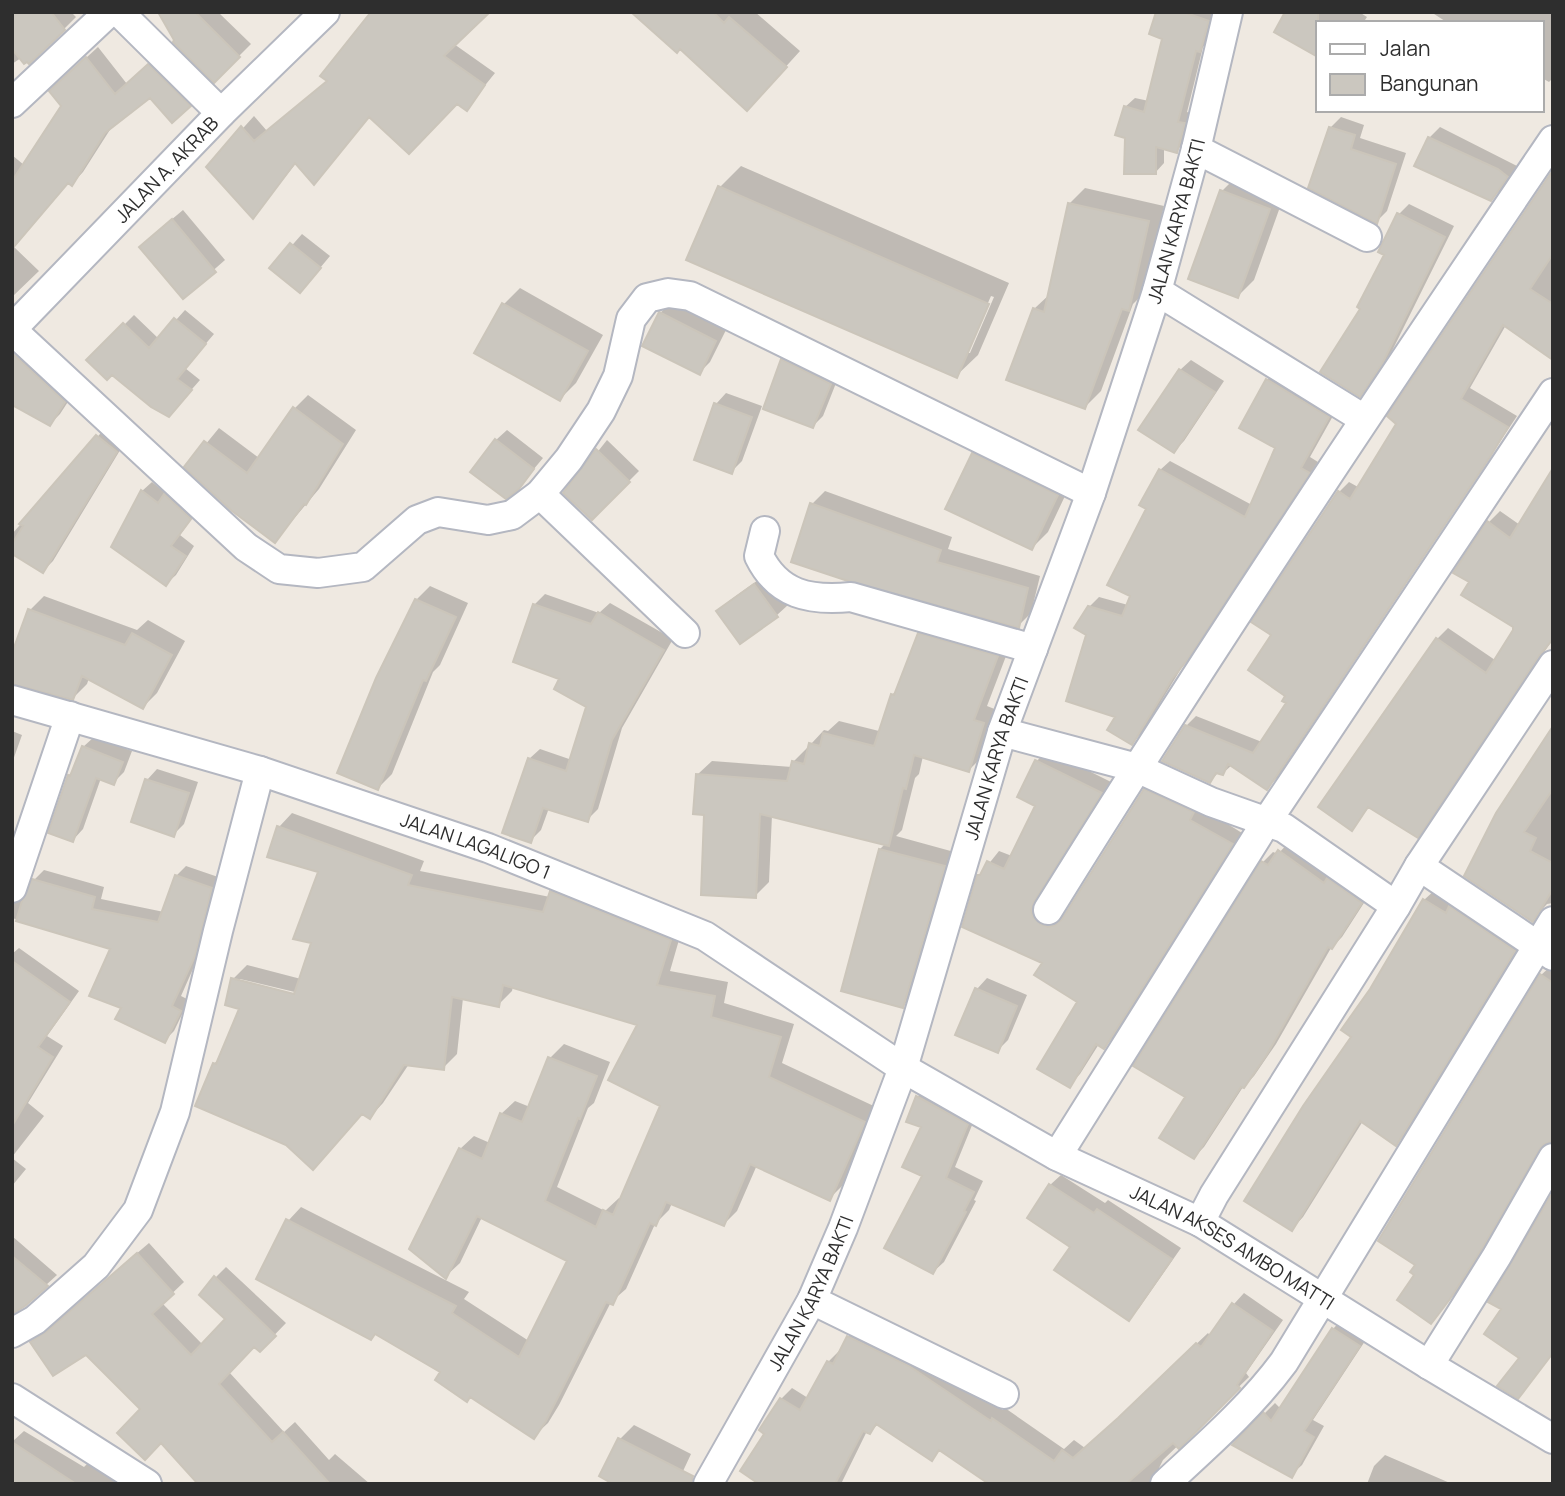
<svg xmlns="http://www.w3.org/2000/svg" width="1565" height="1496" font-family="Manrope,sans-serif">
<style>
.shadow{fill:#0003;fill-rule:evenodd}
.building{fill:#cbc7bf;stroke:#cbc5ba;stroke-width:2}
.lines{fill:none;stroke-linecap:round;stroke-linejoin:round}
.street-casing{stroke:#b4b7c1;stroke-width:32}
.street{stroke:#fff;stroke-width:28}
.labels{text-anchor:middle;stroke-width:5;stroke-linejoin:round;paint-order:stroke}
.street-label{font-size:19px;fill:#2e2e2e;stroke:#fff}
</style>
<rect width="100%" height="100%" fill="#efe9e1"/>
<path class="shadow" d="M12,12H76L73,14L76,17L64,29L12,64Z
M160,12H218L251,44L214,81Z
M634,12H755L800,51L761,94L681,47Z
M1158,12H1217L1209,41L1203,47L1187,112L1193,114L1186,141L1176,151L1164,148V163L1155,173L1125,107L1135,98L1149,101L1165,38Z
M1287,12H1359L1367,17L1363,23H1318V55L1276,31Z
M1431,12H1553V78L1549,82L1542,78V23H1448Z
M454,44L495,73L466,109L457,102L371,115L314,183L297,162L253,217L208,167L254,116L267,131L328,80Z
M98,47L127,84L160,54L201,94L189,105L150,96L113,125L83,172L72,184L69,182L14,247L39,271L12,297V155L24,165L63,106V79Z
M1341,117L1364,125L1360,138L1406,153L1387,211L1376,222L1330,128Z
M1440,127L1517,166L1502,189L1491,199L1429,138Z
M741,166L1009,283L978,355L956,376L720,187ZM991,296L994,297L970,353H966Z
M1553,174V347L1506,325L1470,388L1517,416L1277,778L1267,788L1232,765L1223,773L1219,772L1210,781L1186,726L1196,716L1262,742L1288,703L1273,635L1339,492L1349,482L1358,487Z
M1238,175L1285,193L1254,280L1238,296L1222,191Z
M1085,188L1164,206L1144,293L1133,304L1101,391L1085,407L1009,379L1035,308L1050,294L1069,204Z
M1409,204L1454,226L1392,351L1370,384L1360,395L1362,308L1387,254L1399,214Z
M183,210L225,260L184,296L152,236Z
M302,234L330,256L310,280L272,268Z
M520,288L603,335L576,383L560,399L504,304Z
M671,303L726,330L710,362L699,373L660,313Z
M185,310L214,334L185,368L200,380L178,405L89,360L134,315L159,339Z
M29,348L75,391L60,414L50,424L12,368Z
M793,350L840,373L823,416L813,426L783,360Z
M1191,360L1224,381L1184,441L1174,451L1180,370Z
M1277,370L1338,407L1310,457L1318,462L1197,647L1182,667L1142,733L1132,743L1118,716L1088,634L1089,607L1099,597L1128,605L1149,509L1160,470L1170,461L1252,505L1277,447L1267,380Z
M726,393L762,406L742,461L731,472L696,459L716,404Z
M308,395L356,430L319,489L275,541L187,467L219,428L259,458L295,408Z
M107,426L125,442L53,561L43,571L12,552V534Z
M507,430L543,458L518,488L496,440Z
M989,438L1073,479L1048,532L1032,548L973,454Z
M607,440L639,471L592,518L565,493Z
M152,482L167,494L175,486L199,508L180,535L194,546L176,575L166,584L114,547L142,491Z
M825,491L952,537L948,549L1040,576L1031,613L1018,626L793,561L812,504Z
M1500,511L1520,525L1553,639L1429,824L1418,835L1370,806L1352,828L1320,806L1437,639L1448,628L1495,660L1515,626L1471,582L1455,572L1489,522Z
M765,575L788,605L777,615L741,642L719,612L729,601Z
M430,586L468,603L440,665L433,672L392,774L378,788L416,600Z
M545,594L599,613L610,603L673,639L622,728L598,809L587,820L549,808L541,830L530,841L529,759L540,749L572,760L588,706L562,678L534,605Z
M44,596L137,630L148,620L185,641L157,693L143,707L89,678L87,684L73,698L30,610Z
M933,620L1011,643L987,706L997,710L982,757L969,770L923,756L919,774L915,778L902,830L896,836L958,853L916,992L903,1006L880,849L886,843L772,815L769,882L755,896L706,813L698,774L712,761L792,767L793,762L807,748L809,749L811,744L824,730L828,731L839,721L879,731L892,695L899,688L919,634Z
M1553,727V903L1547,904L1535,917L1467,876Z
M12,731L22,735L12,763Z
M94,737L132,751L124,772L113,783L101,778L83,829L73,840L69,776L74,771L83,747Z
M1047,750L1111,782L1044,889L1042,898L1060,916L1067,915L1145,790L1156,779L1242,833L1115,1036L1104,1047L1099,1044L1080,1074L1069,1085L1080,1002L1044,962L979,876L999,851L1012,856L1037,805L1036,762Z
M157,769L198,782L184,824L173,835L147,780Z
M292,813L424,861L420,871L550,897L551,892L565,878L683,926L670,971L728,982L724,1003L794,1024L782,1063L878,1108L843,1185L829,1199L757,1165L737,1211L724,1224L672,1203L669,1210L655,1224L626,1289L611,1302L559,1405L548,1423L534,1436L443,1371L288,1221L301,1207L469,1292L464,1299L529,1341L569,1260L482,1217L460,1263L446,1276L460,1149L474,1136L490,1143L501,1114L515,1101L530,1107L550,1058L564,1044L610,1062L594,1103L588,1108L557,1187L605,1211L619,1198L621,1199L662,1106L639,1024L513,986L512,991L498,1005L463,998L457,1054L443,1068L409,1064L383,1103L370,1117L363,1113L327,1154L214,1064L221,1057L242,1008L233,979L247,965L301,979L313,942L320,871L279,827ZM240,979L303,994L302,998L240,982Z
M1290,841L1371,892L1342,937L1331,948L1276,1044L1254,1076L1243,1087L1204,1147L1194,1157L1187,1097L1263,862L1273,852L1278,854Z
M186,866L221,878L204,944L181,996L189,1000L174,1031L164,1041L123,1007L113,947L12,918V891L17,894L28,895L34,880L44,870L104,887L101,899L164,912L176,876Z
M1436,889L1523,944L1408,1132L1396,1144L1363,1121L1303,1217L1292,1229L1353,1036L1371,990L1424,900Z
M19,948L79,991L47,1036L63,1046L28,1103L44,1116L12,1157V954Z
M1551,966L1553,1140L1546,1142L1460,1288L1431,1322L1416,1275L1541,975Z
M987,978L1027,995L1008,1040L997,1051L977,989Z
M928,1087L977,1113L955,1167L983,1181L974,1200L976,1201L944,1262L933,1272L923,1126L917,1097Z
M12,1158L26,1169L12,1186Z
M1061,1175L1105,1203L1108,1200L1181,1248L1139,1308L1129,1319L1073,1246L1050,1185Z
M12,1236L57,1275L24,1305L12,1312Z
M149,1243L184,1282L162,1303L203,1345L227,1319L215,1278L226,1267L286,1323L260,1350L254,1345L229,1372L284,1432L295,1422L329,1460L335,1454L370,1484H220L86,1352L33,1342Z
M1244,1293L1283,1320L1246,1373L1249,1377L1163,1460L1159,1468V1477L1163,1484H1124L1103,1432L1208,1333L1211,1337L1234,1304Z
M1343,1318L1369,1335L1313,1420L1324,1426L1302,1465L1291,1475L1234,1444L1275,1403L1281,1409L1333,1329Z
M859,1326L920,1355L1003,1410L1005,1408L1064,1449L1074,1440L1085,1448L1106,1480L941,1449L932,1458L879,1423L870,1432L867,1431L841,1484H759L766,1433L761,1430L781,1399L792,1388L808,1398L828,1362L839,1351H841L848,1337Z
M634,1425L691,1454L677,1484L601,1475L620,1439Z
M24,1431L84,1467L88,1463L120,1484H12V1442Z
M1385,1455L1450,1483V1484H1367L1374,1466Z"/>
<path class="building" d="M12,12H51L65,30L29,64L27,62L24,64L12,49Z
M158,12H195L240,57L214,83L173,42L174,40Z
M371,12H490L444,56L485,85L467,111L457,104L409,154L369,117L314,185L295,163L253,219L206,167L241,126L254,141L327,81L320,76Z
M631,12H713L724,23L729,17L787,67L747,111L680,49L677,53Z
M1156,12H1183L1209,21L1200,52L1196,51L1178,122L1185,123L1177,153L1156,147V174H1124L1125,138L1115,135L1124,106L1144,112L1162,39L1149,34Z
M1285,12H1318V57L1274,32Z
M86,57L115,94L148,64L191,106L172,123L150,98L105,133L72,186L68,183L12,249V181L61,106L49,91Z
M1329,127L1355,135L1351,149L1396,164L1377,224L1308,188Z
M1428,137L1498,169L1508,177L1491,201L1414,166Z
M1553,170V254L1530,289L1553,304V360L1503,325L1461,399L1508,427L1490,457L1267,790L1228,764L1223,775L1216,773L1210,783L1162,761L1185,725L1253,753L1286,703L1282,701L1285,696L1248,670L1271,635L1251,622L1338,491L1350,499L1396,424L1387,416Z
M718,186L989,304L957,378L686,260Z
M1220,190L1270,209L1238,298L1188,279Z
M1068,203L1149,221L1129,311L1122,309L1085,409L1006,380L1033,308L1044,312Z
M1397,213L1445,237L1382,364L1360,397L1320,372L1360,309L1357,307L1384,255L1378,252Z
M172,219L216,272L183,299L139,247Z
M290,243L321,268L300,293L269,268Z
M502,303L588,351L560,401L474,353Z
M659,312L716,341L700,375L642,346Z
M174,318L206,344L177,379L192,390L169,417L151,407L112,375L107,380L86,360L123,323L149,348Z
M12,353L65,402L50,426L12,405Z
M781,359L831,384L813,428L763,409Z
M1179,369L1215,392L1174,453L1138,430Z
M1266,379L1329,417L1301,468L1310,473L1188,659L1172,679L1132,745L1107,730L1115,717L1066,701L1086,635L1074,628L1088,606L1122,616L1130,596L1107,585L1146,509L1139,505L1159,469L1245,517L1275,448L1239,428Z
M714,403L752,417L732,474L694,460Z
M293,407L343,444L306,505L304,504L275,543L232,511L184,467L204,441L247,473Z
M96,435L117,452L43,573L12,554V544L23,526L19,524Z
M495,439L534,469L519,489L506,499L470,472Z
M596,449L630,482L592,520L563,493Z
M972,453L1058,495L1032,550L945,509Z
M1553,468V639L1539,656L1418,838L1368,807L1352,831L1318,807L1436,638L1486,673L1513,630V627L1461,595L1469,582L1453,573L1487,521L1510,538Z
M141,490L158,503L164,494L191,519L171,546L186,556L166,586L111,547Z
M810,503L941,550L937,562L1028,588L1019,628L848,581L791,562Z
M754,584L778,617L740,644L716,611Z
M415,599L456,617L426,681L423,680L378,790L337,773L376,678Z
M533,604L591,624L598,612L664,650L612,740L588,822L543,808L531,843L502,833L528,758L566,771L586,707L554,689L559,679L513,662Z
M28,609L125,645L132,633L172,655L143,709L82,676L73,700L12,684V653Z
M918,633L998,656L974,720L984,723L969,772L914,755L906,789L903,788L889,846L760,814L756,898L701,895L704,815L693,814L696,774L787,781L792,761L804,764L809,743L820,746L823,733L874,746L891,694L894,695Z
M1553,726V789L1524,832L1536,838L1530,851L1553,863V889L1533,922L1464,876L1496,813Z
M82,746L123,762L114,785L96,778L73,842L48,833L68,775L70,776Z
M1035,760L1102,793L1034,902L1031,910L1033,917L1040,924L1048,927L1055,925L1062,919L1144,789L1194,812L1190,820L1233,844L1104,1049L1096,1044L1070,1088L1037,1069L1077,1002L1034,975L1042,963L962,927L977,875H980L987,861L1004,869L1035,806L1017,797Z
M145,779L189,793L174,837L131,822Z
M277,826L412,875L408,885L543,912L550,891L671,940L657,985L715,996L711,1017L781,1037L769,1077L865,1122L830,1201L750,1164L724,1226L666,1202L656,1226L650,1223L613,1305L606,1302L546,1421L534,1439L470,1397L467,1402L435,1380L440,1372L375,1334L371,1340L256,1279L286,1219L456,1306L452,1313L519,1357L567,1261L477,1216L446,1279L409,1249L459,1148L482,1159L500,1113L522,1122L548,1057L597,1076L580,1119L578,1118L545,1201L596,1227L603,1210L613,1215L660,1106L608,1080L637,1025L503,985L499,1007L452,997L444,1070L404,1065L370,1119L362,1114L313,1170L286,1145L195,1106L213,1063L216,1064L239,1009L225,1005L231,978L294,994L311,943L293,939L318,872L267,857Z
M879,849L945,866L903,1008L841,991Z
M1278,850L1324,883L1327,878L1362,903L1332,949L1328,947L1266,1056L1244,1088L1241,1087L1194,1159L1159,1138L1185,1097L1133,1066L1261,861L1268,865Z
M175,875L212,888L195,956L172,1006L181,1011L165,1043L115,1019L121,1008L89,996L110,949L16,921L22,901L32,879L95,897L92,909L158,922Z
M1423,899L1446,913L1449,906L1515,951L1396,1146L1360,1121L1292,1231L1244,1201L1303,1106L1351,1037L1341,1030L1370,989Z
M12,961L70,1002L38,1047L53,1057L12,1126Z
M1540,974L1553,983V1141L1544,1144L1539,1150L1483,1247L1450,1299L1431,1324L1397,1300L1414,1275L1410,1272L1415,1265L1378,1241Z
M975,988L1017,1006L998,1053L955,1035Z
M916,1096L968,1124L946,1178L974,1192L964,1211L966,1212L933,1274L884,1248L922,1176L902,1167L921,1127L906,1122Z
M1049,1184L1094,1213L1097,1209L1172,1259L1129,1321L1054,1270L1070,1247L1027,1218Z
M1553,1192V1353L1518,1399L1497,1386L1519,1358L1484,1334L1501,1309L1488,1302Z
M137,1253L174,1294L152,1314L191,1355L225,1319L199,1295L214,1276L276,1336L260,1352L254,1347L219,1384L272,1442L283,1432L330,1484H198L161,1443L145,1460L117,1433L140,1409L86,1355L53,1376L30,1342L46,1332Z
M12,1256L48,1286L25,1306L12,1314Z
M1232,1303L1273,1331L1237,1385L1240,1388L1179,1449L1173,1443L1126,1484H989L939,1450L932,1461L876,1424L870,1434L863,1431L835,1484H759L740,1471L764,1434L759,1430L780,1398L800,1410L827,1361L833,1364L847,1336L909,1366L991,1421L992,1418L1054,1461L1062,1450L1073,1458L1118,1418L1196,1343L1201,1347Z
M1332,1328L1360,1346L1304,1431L1314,1437L1292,1478L1232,1445L1263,1412L1271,1421Z
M618,1438L693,1476L691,1484H613L599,1476Z
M12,1442L76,1484H12Z"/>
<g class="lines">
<defs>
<g id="street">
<path d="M119,12L221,113"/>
<path d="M12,103L109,12"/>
<path d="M1196,149L1367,237"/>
<path d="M1157,291L1364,419"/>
<path id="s1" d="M12,329L221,113L325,12"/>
<path d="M12,330L246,547L279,569L318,573L363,567L417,520L438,512L488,520L512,515L540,494L569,459L601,411L618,376L631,319L647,298L668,293L690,296L1091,493"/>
<path d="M540,494L685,633"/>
<path d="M765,531L759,556C778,595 810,601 851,597L1033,649"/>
<path id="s2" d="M12,700L260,771L488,848L705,936L903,1068L1057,1156L1200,1222L1429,1365L1553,1439"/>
<path d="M1002,732L1137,768L1211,802L1284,828L1396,906"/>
<path d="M1419,866L1553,956"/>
<path d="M12,888L70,716"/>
<path d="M1048,910C1210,649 1381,394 1553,140"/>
<path d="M1057,1156L1267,821L1553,393"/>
<path d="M1200,1222L1214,1195L1396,906L1419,866L1553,665"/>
<path d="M812,1300L1004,1394"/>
<path d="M12,1333L35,1320L96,1266L138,1210L175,1112L218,931L260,771"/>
<path d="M1429,1365L1497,1256L1553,1158"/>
<path d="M12,1398L147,1484"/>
<path id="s3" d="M708,1484L812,1300L843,1228L903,1068L1002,732L1091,493L1157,291L1196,149L1228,12"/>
<path d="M1165,1484C1207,1445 1250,1408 1284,1362L1553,921"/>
</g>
</defs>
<use href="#street" class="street-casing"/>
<use href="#street" class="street"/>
</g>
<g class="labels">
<g class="street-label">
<text dy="7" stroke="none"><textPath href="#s1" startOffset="222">JALAN A. AKRAB</textPath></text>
<text dy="7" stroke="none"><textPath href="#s3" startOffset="1351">JALAN KARYA BAKTI</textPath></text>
<text dy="7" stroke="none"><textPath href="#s3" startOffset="784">JALAN KARYA BAKTI</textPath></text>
<text dy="7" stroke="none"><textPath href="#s2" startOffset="486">JALAN LAGALIGO 1</textPath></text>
<text dy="7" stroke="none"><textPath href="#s2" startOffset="1346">JALAN AKSES AMBO MATTI</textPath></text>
<text dy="7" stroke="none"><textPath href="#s3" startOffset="217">JALAN KARYA BAKTI</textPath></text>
</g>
</g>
<rect width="1565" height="1496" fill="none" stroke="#2e2e2e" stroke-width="28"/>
<rect x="1316" y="21" width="228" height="91" fill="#ffffff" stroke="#ababab" stroke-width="2"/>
<rect x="1330" y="44" width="35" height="10" fill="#ffffff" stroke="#ababab" stroke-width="2"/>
<text x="1380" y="56" font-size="21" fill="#2e2e2e">Jalan</text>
<rect x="1330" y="74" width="35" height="21" fill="#cbc7bf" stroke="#ababab" stroke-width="2"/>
<text x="1380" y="91" font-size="21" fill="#2e2e2e">Bangunan</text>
</svg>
